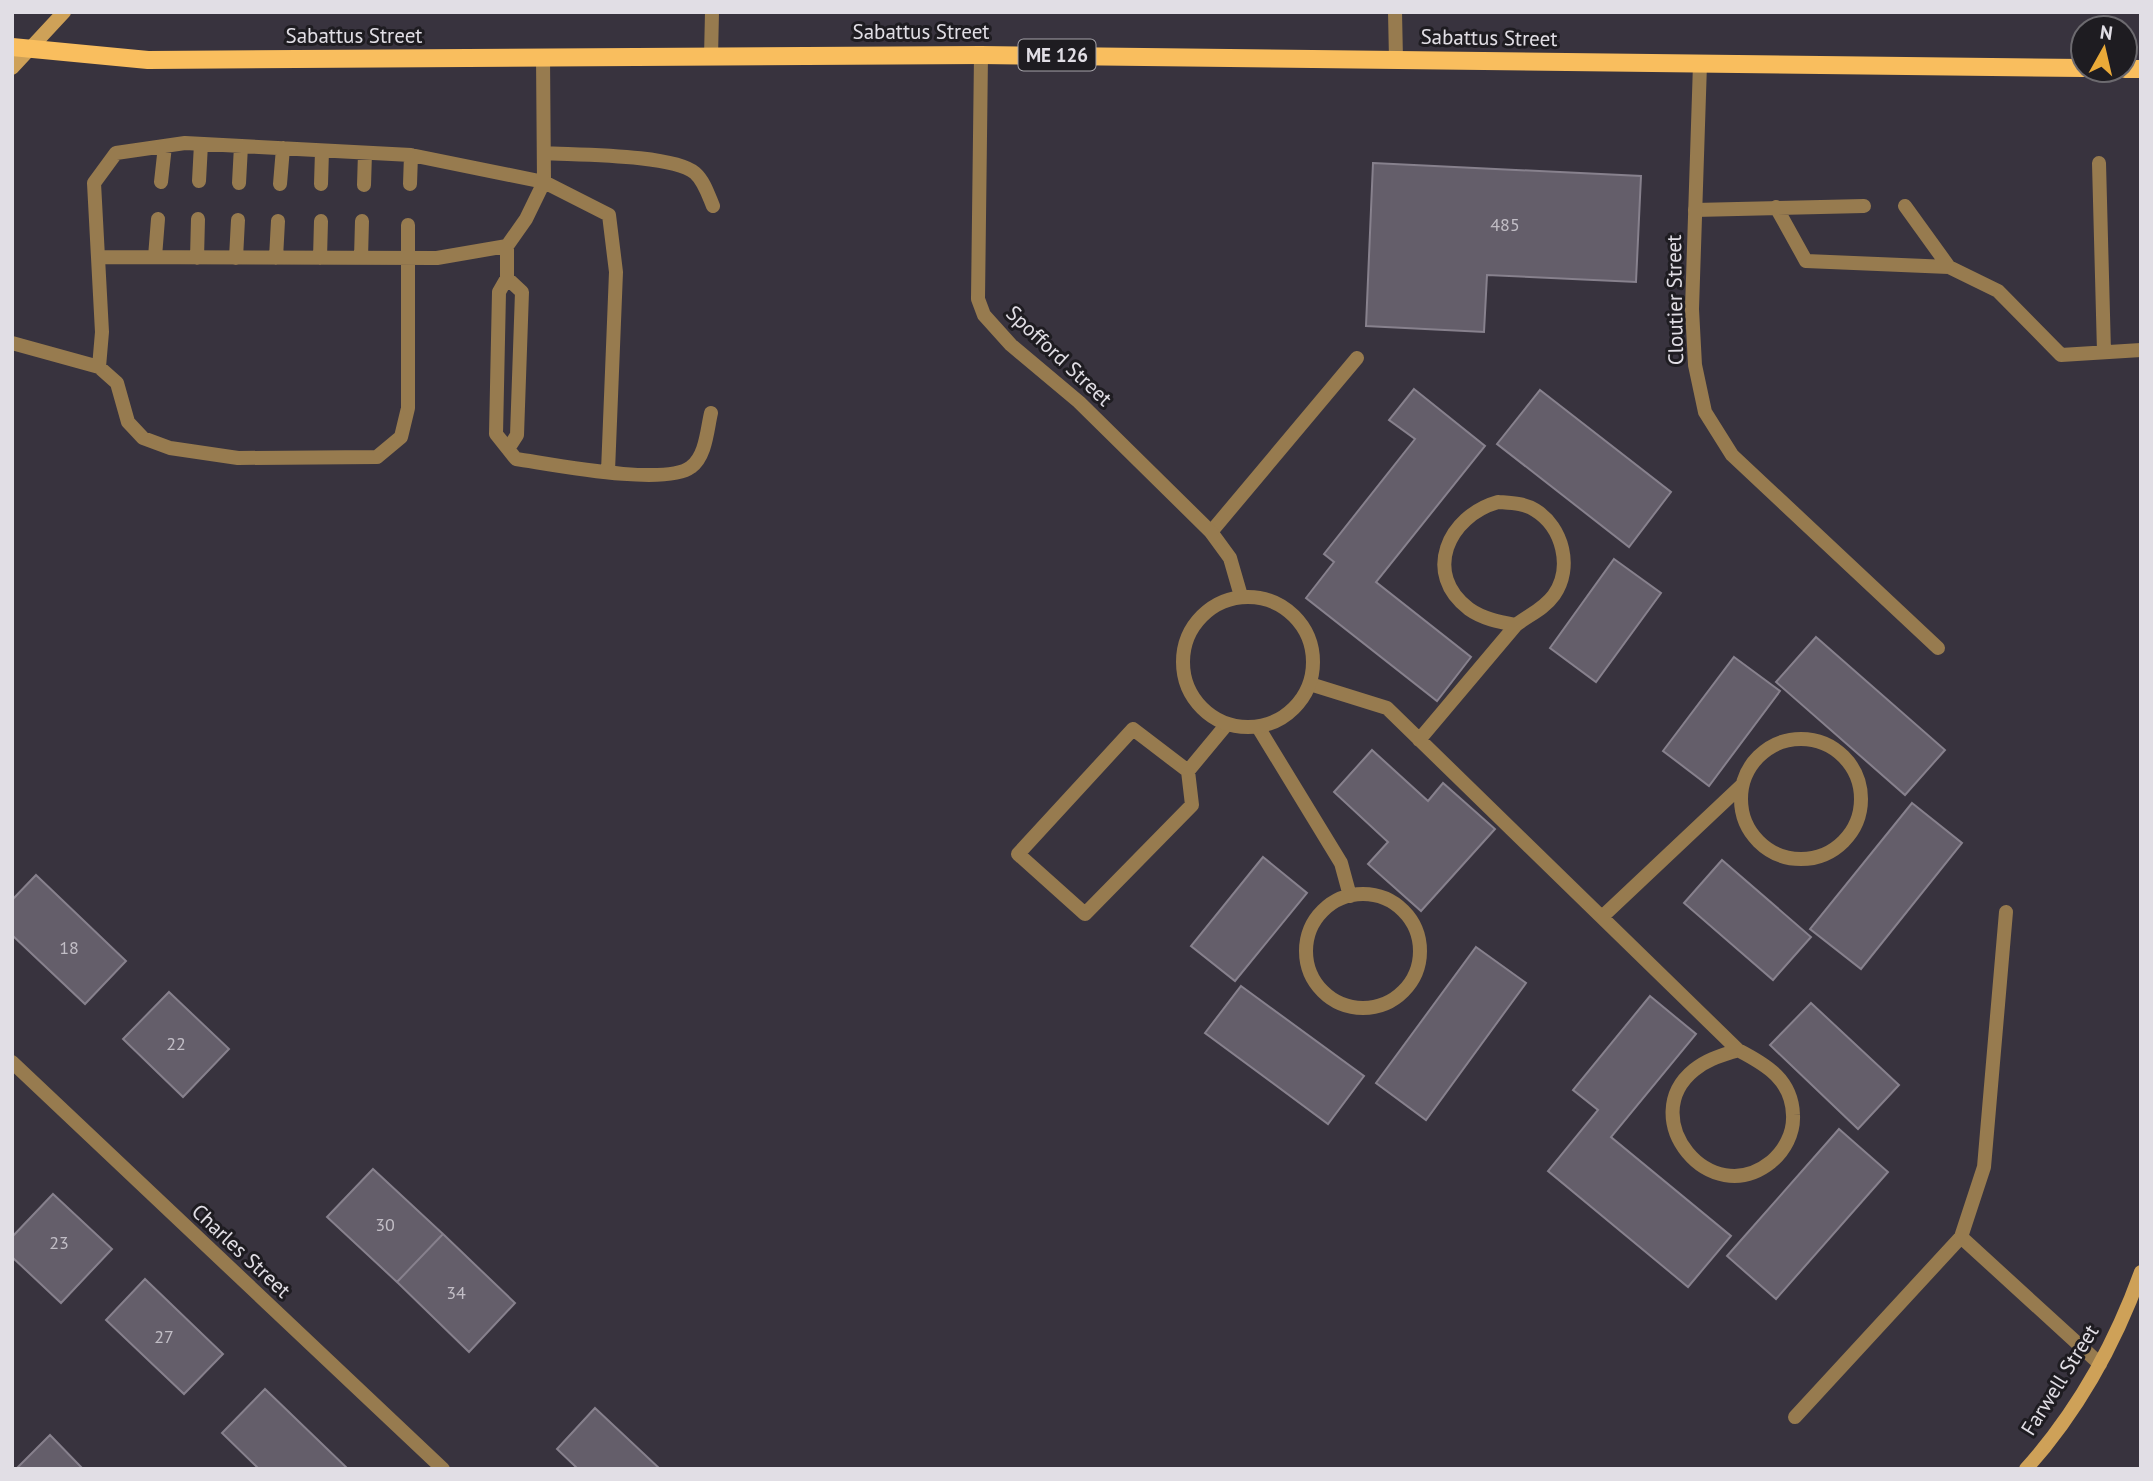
<svg xmlns="http://www.w3.org/2000/svg" width="2153" height="1481" font-family="'PT Sans',sans-serif">
<style>
.building{fill:#645e6a;stroke:#87818d;stroke-width:2}
.lines{fill:none;stroke-linecap:round;stroke-linejoin:round}
.service{stroke:#977b4f;stroke-width:14}
.minor{stroke:#977b4f;stroke-width:14}
.secondary{stroke:#cea158;stroke-width:14}
.primary{stroke:#f9be5e;stroke-width:18}
.labels{text-anchor:middle;stroke-width:6;stroke-linejoin:round;paint-order:stroke}
.number-label{font-size:18px;fill:#c2bec6}
.shield{fill:#1e1c21;stroke:#a6a4aa;stroke-width:2}
.shield-label{font-size:19px;font-weight:bold;fill:#e1dee5}
.street-label{font-size:21px;fill:#e1dee5;stroke:#1e1c21}
</style>
<rect width="100%" height="100%" fill="#38333e"/>
<path class="building" d="M1373,163L1641,176L1636,282L1487,275L1484,332L1366,326Z
M1414,389L1485,446L1376,582L1471,657L1437,701L1306,598L1334,562L1324,554L1415,439L1389,420Z
M1540,390L1671,492L1629,547L1497,444Z
M1614,559L1661,593L1596,682L1550,648Z
M1816,637L1945,750L1905,795L1776,682Z
M1734,657L1780,691L1709,786L1663,751Z
M1372,750L1428,801L1443,783L1495,829L1421,911L1368,864L1388,842L1334,792Z
M1912,803L1962,843L1861,969L1810,929Z
M1263,857L1307,893L1235,981L1191,946Z
M1722,860L1811,937L1773,980L1684,903Z
M36,875L126,961L85,1004L12,935V900Z
M1476,947L1526,983L1426,1120L1376,1083Z
M1241,986L1364,1076L1328,1124L1205,1033Z
M169,992L229,1049L183,1097L123,1039Z
M1650,996L1696,1034L1611,1137L1731,1236L1688,1287L1548,1171L1598,1110L1573,1090Z
M1811,1003L1899,1085L1858,1129L1770,1045Z
M1839,1129L1888,1172L1776,1299L1727,1256Z
M373,1169L443,1234L397,1282L327,1217Z
M53,1194L112,1249L61,1303L12,1257V1237Z
M443,1234L515,1303L469,1352L397,1282Z
M145,1279L223,1354L184,1394L106,1320Z
M265,1389L348,1469H259L222,1433Z
M595,1408L660,1469H578L557,1449Z
M50,1435L83,1469H16Z"/>
<g class="lines">
<path class="service" d="M711,57L712,12
M544,153C575,155 673,154 695,173C704,181 708,194 713,206
M2099,163L2104,352
M199,181L201,144
M161,182L165,146
M239,183L241,146
M280,184L283,148
M321,184L322,151
M410,184L411,155
M364,185L365,153
M1905,206L1949,267
M1776,207L1806,261L1949,267L1998,291L2061,355L2141,350
M1695,210L1864,206
M507,246V278L499,292L496,434L516,459C551,464 665,487 691,467C706,456 707,430 711,413
M98,257L437,258L507,246L526,219L544,182L609,215L616,272L608,471
M155,257L158,219
M197,258L198,219
M236,258L238,220
M276,258L278,221
M320,258L321,221
M361,258L362,221
M507,278L522,292L517,435L508,449
M12,343L99,367L102,332L94,183L116,153L185,143L411,155L544,182L543,57
M99,367L117,383L128,422L143,438L170,448L238,458L377,457L401,437L408,408V225
M1498,502C1511,503 1524,503 1535,510C1563,527 1573,568 1554,595C1544,609 1529,615 1516,625C1500,622 1483,619 1469,609C1422,574 1448,516 1498,502Z
M1211,532L1357,358
M1310,684L1387,708L1738,1050
M1258,727L1341,863L1350,896
M1741 799a60 60 0 1 1 120 0a60 60 0 1 1-120 0Z
M1419,740L1516,625
M1188,771L1192,805L1085,914L1018,854L1133,729L1188,771L1227,724
M1306 951a57 57 0 1 1 114 0a57 57 0 1 1-114 0Z
M1602,917L1741,786
M1738,1050C1767,1065 1792,1080 1793,1115C1794,1134 1784,1151 1771,1162C1710,1211 1635,1118 1694,1070C1707,1059 1723,1055 1738,1050Z
M1961,1237L1984,1167L2006,912
M1795,1417L1961,1237L2100,1364"/>
<path class="minor" d="M1395,12L1396,59
M981,55L978,299L984,315L1011,345L1079,402L1211,532L1230,558L1241,596
M1700,64L1692,309L1695,365L1705,412L1732,455L1938,648
M1183 662a65 65 0 1 1 130 0a65 65 0 1 1-130 0Z
M12,1062L443,1469"/>
<path class="secondary" d="M12,68L64,12
M2026,1469C2077,1412 2115,1344 2141,1272"/>
<path class="primary" d="M12,47L148,60L981,55L2083,68
M2125,69H2141"/>
</g>
<g class="labels">
<g class="number-label">
<text x="1505" y="231">485</text>
<text x="69" y="954">18</text>
<text x="176" y="1050">22</text>
<text x="385" y="1231">30</text>
<text x="59" y="1249">23</text>
<text x="456" y="1299">34</text>
<text x="164" y="1343">27</text>
</g>
<rect class="shield" x="1018.5" y="39.5" width="77" height="31" rx="5"/>
<g class="shield-label">
<text x="1057" y="62">ME 126</text>
</g>
<g class="street-label">
<text x="921" y="39">Sabattus Street</text>
<text x="354" y="43">Sabattus Street</text>
<text transform="translate(1489 38) rotate(1)" y="7">Sabattus Street</text>
<text transform="translate(1675 300) rotate(-91)" y="7">Cloutier Street</text>
<text transform="translate(1059 356) rotate(43)" y="7">Spofford Street</text>
<text transform="translate(241 1251) rotate(43)" y="7">Charles Street</text>
<text transform="translate(2060 1380) rotate(-58)" y="7">Farwell Street</text>
</g>
</g>
<rect width="2153" height="1481" fill="none" stroke="#e1dee5" stroke-width="28"/>
<g transform="translate(2104 49) rotate(8)"><circle r="33" fill="#1e1c21" stroke="#6c6a6f" stroke-width="2"/>
<path d="M0-5L12 26L0 18L-12 26Z" fill="#eaaa38"/>
<text y="-10" font-size="19" font-weight="bold" text-anchor="middle" fill="#e1dee5">N</text>
</g>
</svg>
